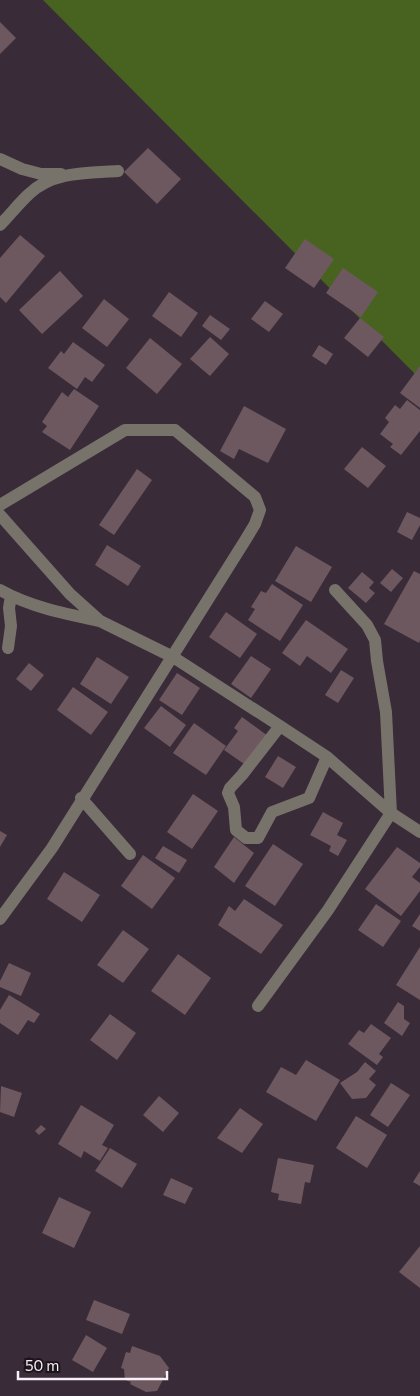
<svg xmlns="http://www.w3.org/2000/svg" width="420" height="1396" font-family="Commissioner,sans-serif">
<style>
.green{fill:#486320}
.building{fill:#6e585f}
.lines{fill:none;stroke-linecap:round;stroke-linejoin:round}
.minor{stroke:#77726a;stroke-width:12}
</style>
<rect width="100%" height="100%" fill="#392b38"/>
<path class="green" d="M43,0H420V379Z"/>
<path class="building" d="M0,22L16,38L0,54Z
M148,148L181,179L157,204L124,172Z
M20,235L45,256L6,303L0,297V258Z
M305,239L334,259L314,288L285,268Z
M343,268L378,292L361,317L326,293Z
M60,271L83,296L42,334L19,310Z
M169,292L198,313L181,337L152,316Z
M104,299L129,319L107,347L82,328Z
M265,301L283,314L269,332L251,319Z
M210,315L230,329L221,340L202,326Z
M360,318L384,337L368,357L344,338Z
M210,337L229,354L210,376L190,359Z
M150,338L182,364L157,394L126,368Z
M73,342L105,365L92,382L85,377L77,389L48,368L61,351L64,354Z
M319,345L333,354L326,365L312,356Z
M420,366V408L400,393Z
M74,389L99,406L70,450L42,432L47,426L42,422L62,392L68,397Z
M407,400L420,410V431L401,455L390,447L393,444L380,434L389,422L385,418L395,405L400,409Z
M244,406L286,429L268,463L239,449L234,459L220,451Z
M362,447L386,466L368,488L344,469Z
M137,469L152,480L114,535L99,525Z
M407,512L420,518V525L412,540L397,532Z
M107,545L141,566L128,586L95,565Z
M296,546L332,567L311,602L275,581Z
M392,569L403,578L391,592L380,583Z
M414,571L420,574V640L419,643L384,624Z
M362,572L374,582L369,588L375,593L366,603L348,588Z
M272,584L303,605L280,641L248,620L255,609L251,607L261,591L266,593Z
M226,612L257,634L240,658L209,637Z
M306,620L348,649L331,673L307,656L300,666L282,653Z
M251,656L271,669L251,698L231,684Z
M97,657L129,677L111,704L80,684Z
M29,663L44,675L31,691L16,679Z
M341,670L354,678L338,703L325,695Z
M177,673L200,688L182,715L159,700Z
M73,687L108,712L91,735L57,710Z
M161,706L186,725L170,747L144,728Z
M242,717L268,736L247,766L224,750L238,731L234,728Z
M194,723L226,746L206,775L173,753Z
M278,756L296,767L283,788L265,777Z
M193,794L218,811L192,849L167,832Z
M323,812L343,823L337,835L347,840L338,856L329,851L331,846L310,835Z
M0,831L7,835L0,847Z
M234,837L254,853L234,883L214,867Z
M273,844L303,864L275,906L245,886Z
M163,846L187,860L179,873L155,858Z
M397,847L420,863V867L412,877L420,883V891L401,916L365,889Z
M143,855L175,878L152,909L121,886Z
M64,872L100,895L82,922L47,899Z
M244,899L283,925L261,954L218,925L229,906L235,911Z
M376,904L401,921L383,947L358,930Z
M420,914V931L412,926Z
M123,930L149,949L123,983L97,965Z
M420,947V1000L396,985Z
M178,954L211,978L185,1015L151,991Z
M9,963L31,973L21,996L0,987V981Z
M9,995L40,1014L34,1023L28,1020L18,1035L0,1023V1010Z
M398,1002L404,1006V1019L410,1023L402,1036L384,1023Z
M110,1014L136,1033L117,1060L90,1040Z
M371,1024L391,1038L379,1054L383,1057L377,1065L348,1044L359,1030L364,1033Z
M306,1060L340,1080L316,1121L266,1092L281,1067L296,1075Z
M365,1062L376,1071L369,1079L376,1085L366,1098L352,1099L340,1083L357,1072Z
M391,1083L410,1095L388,1127L370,1115Z
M1,1086L22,1093L14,1117L0,1112Z
M159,1096L179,1113L163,1132L143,1115Z
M81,1105L114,1125L102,1145L108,1148L100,1161L84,1151L81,1158L58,1144Z
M240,1108L263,1124L242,1153L217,1138Z
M356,1116L387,1135L367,1168L336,1148Z
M41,1125L46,1129L39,1135L35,1131Z
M110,1148L137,1164L122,1188L95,1171Z
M278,1158L314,1165L310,1183L305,1182L301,1204L278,1200L279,1194L271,1192Z
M420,1171V1186L413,1182Z
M171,1178L193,1188L185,1204L163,1195Z
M59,1197L91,1212L74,1248L42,1233Z
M420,1246V1288L399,1272Z
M94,1300L130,1314L122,1334L86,1320Z
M86,1335L107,1348L93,1372L72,1360Z
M132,1346L160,1356L169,1368L157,1391L146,1392L130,1384L131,1382L125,1380L124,1369L121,1368L126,1352L130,1353Z"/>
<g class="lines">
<path class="minor" d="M0,159L22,169L41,174H61
M0,225C10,215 19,203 29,194C53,171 88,173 118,171
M0,505L125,430H175L255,497L260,510L255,524L246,539L52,848L0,919
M0,515L70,594L100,621L173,657L280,726L327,757L391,813L420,832
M0,590C30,607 66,614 100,621
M8,648L11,626L9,608L11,596
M280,726L242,775L230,788L228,793L234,807L236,830L246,838H258L272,812L309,798L327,757
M81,798L130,854
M258,1006L328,910L391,813L386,712L377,661L375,640L367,625L335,590"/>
</g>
<path d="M18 1371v8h149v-8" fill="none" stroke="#f8eff8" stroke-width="2.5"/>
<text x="25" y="1371" font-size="15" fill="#f8eff8" stroke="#1c161c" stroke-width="4" paint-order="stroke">50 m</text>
</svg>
